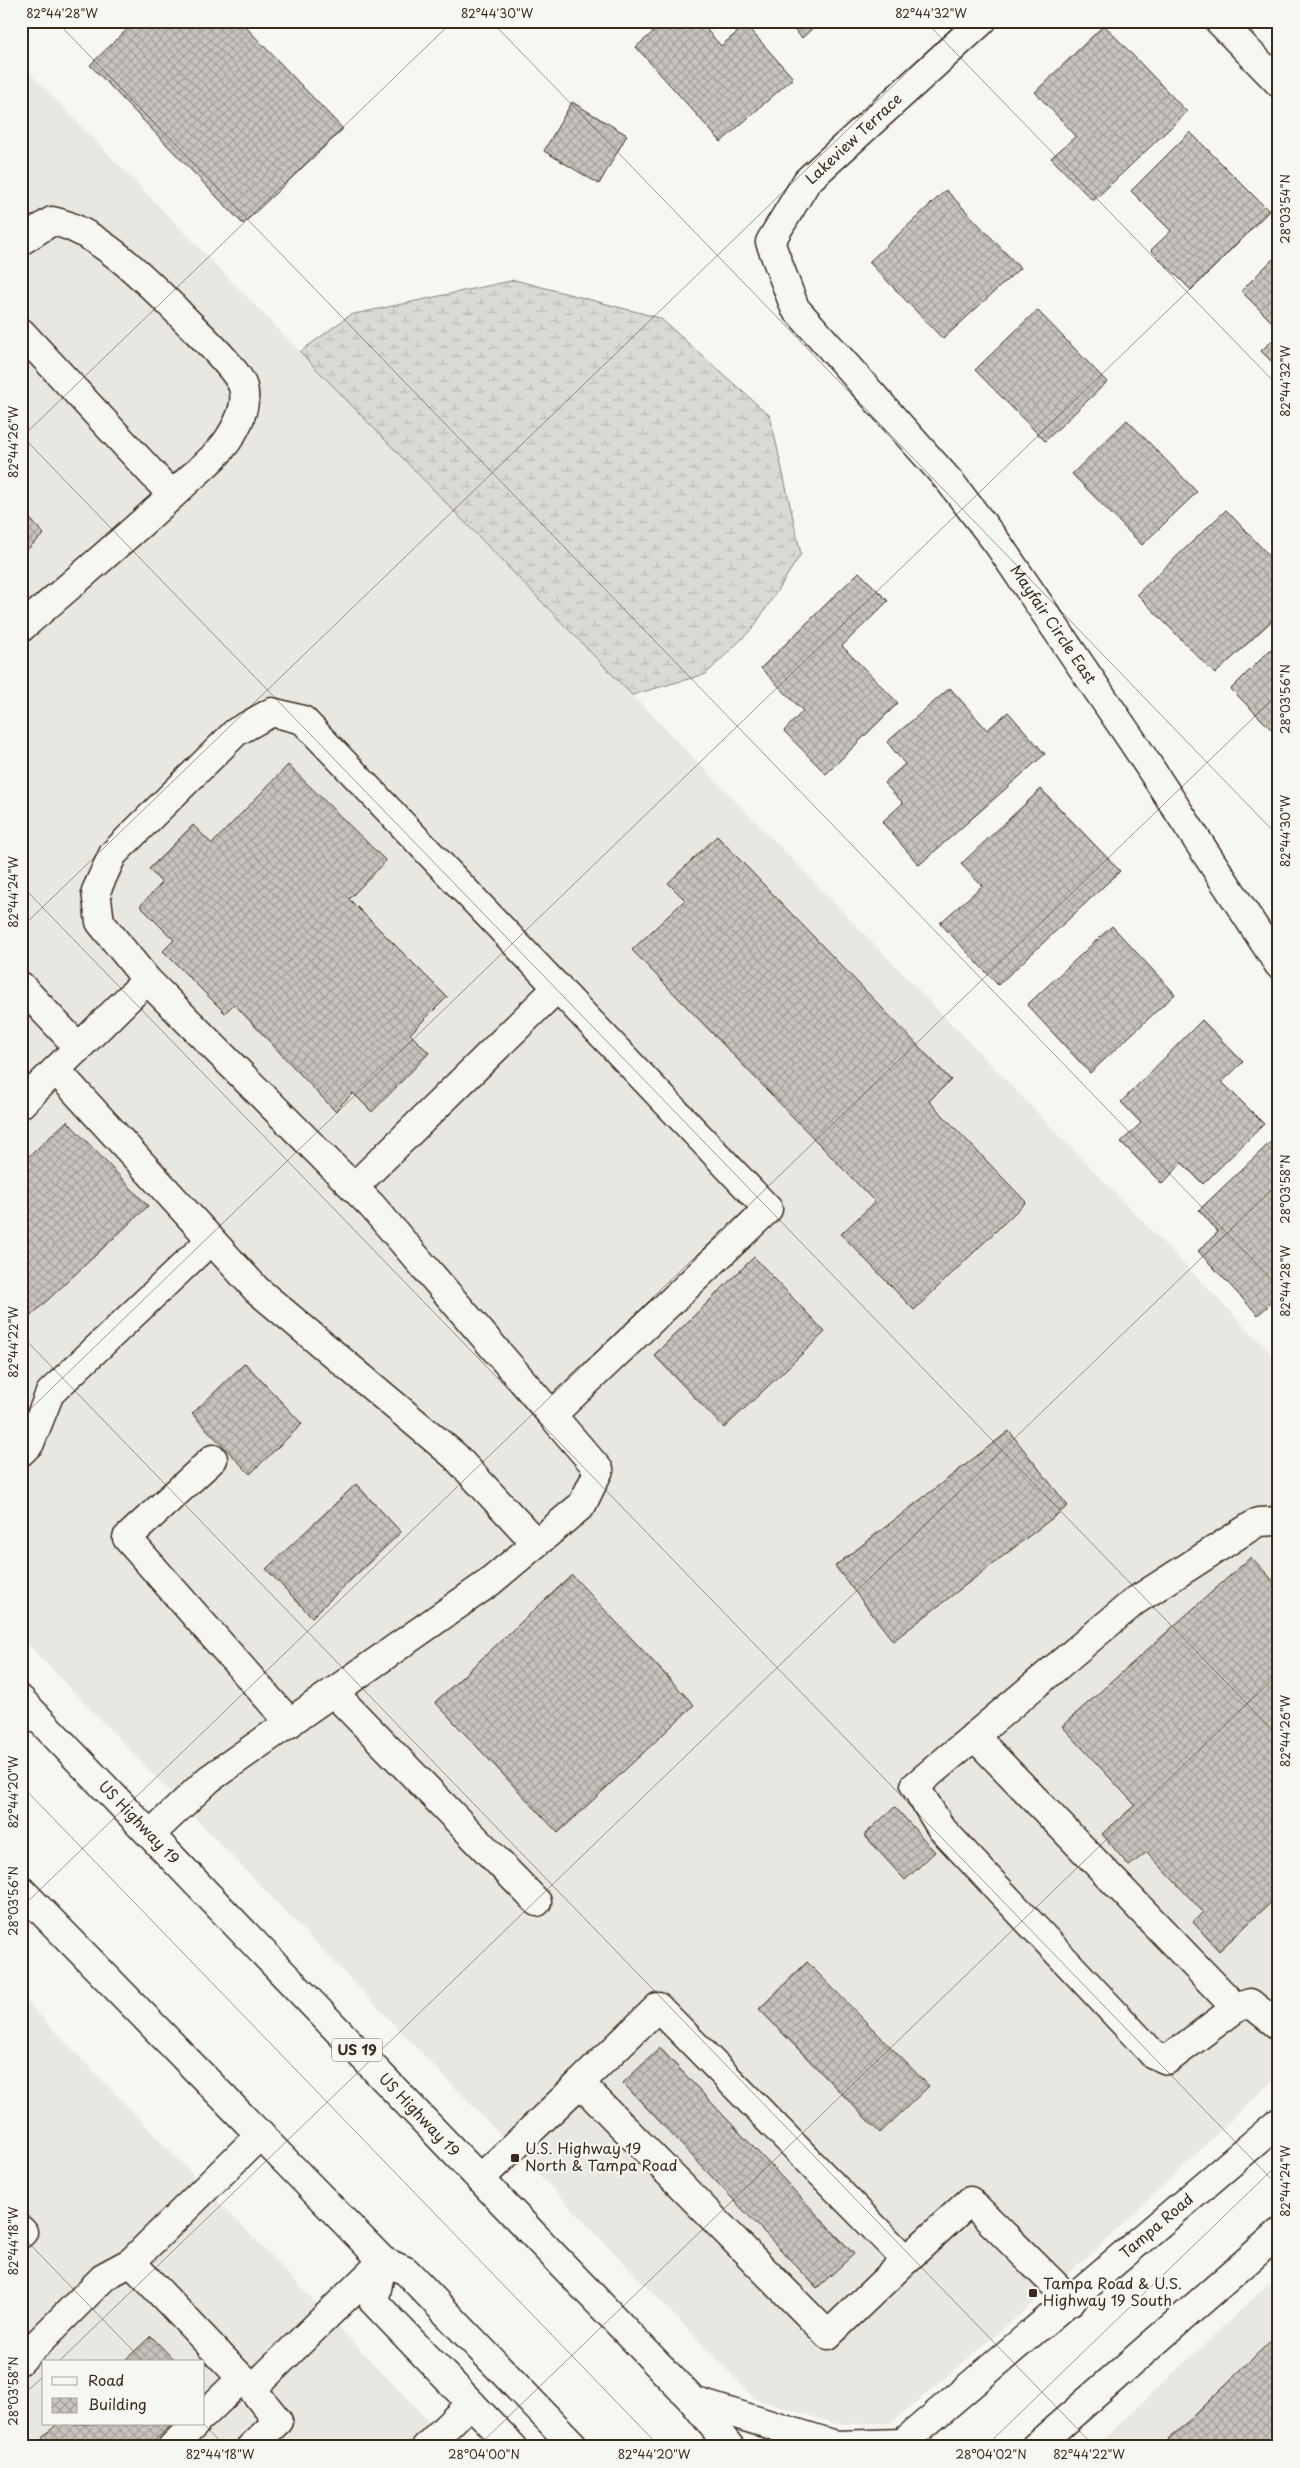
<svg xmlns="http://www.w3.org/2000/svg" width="1300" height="2468" font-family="'Playpen Sans',sans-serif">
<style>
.built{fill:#e8e7e2;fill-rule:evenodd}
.wetland{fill:url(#wetland-marsh);stroke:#8a8278}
.building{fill:url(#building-cross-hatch);stroke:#3b2a1e}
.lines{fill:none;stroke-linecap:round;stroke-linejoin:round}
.minor-casing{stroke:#3b2a1e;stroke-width:31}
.major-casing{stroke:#3b2a1e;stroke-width:31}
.highway-casing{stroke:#3b2a1e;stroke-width:31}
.minor{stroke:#f6f6f2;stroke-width:28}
.major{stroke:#f6f6f2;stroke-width:28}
.highway{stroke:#f6f6f2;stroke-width:28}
.ticks{fill:none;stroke:#3b2a1e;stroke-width:1;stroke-opacity:0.45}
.poi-dot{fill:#3b2a1e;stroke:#f6f6f2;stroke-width:2}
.labels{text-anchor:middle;stroke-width:4.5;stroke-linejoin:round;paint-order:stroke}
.shield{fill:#f6f6f2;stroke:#73675e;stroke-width:1}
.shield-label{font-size:14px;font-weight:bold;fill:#3b2a1e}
.street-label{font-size:15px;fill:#3b2a1e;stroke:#f6f6f2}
.poi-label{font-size:15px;fill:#3b2a1e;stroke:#f6f6f2;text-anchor:start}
.neatline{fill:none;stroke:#3b2a1e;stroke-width:2}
.ticks-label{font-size:12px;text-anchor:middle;fill:#3b2a1e}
</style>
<defs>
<pattern id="wetland-marsh" width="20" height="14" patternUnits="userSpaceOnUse" patternTransform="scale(1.25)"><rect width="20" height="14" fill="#dad9d3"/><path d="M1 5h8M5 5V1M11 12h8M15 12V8" fill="none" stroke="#bcbab5"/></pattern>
<pattern id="building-cross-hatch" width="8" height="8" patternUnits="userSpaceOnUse" patternTransform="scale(1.25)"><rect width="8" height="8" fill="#c8c3be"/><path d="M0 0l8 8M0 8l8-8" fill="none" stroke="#a49f9a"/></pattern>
</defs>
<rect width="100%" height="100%" fill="#f6f6f2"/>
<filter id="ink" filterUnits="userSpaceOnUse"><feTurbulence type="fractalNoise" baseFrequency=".02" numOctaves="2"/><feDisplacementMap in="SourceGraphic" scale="10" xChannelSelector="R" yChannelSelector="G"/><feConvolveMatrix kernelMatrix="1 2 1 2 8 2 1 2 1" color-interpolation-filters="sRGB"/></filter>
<g filter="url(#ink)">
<path class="built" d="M21,64L1279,1362V2074L1096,2250L892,2423L837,2424L755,2399L21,1637Z
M21,1996L267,2252L453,2447H21ZM44,2362H204V2424H44Z
M1279,2274V2447H1095Z"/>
<path class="wetland" d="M515,280L660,318L770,416L801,554L753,628L706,674L632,695L300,352L350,315Z"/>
<path class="building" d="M136,21H240L343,129L243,224L90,65Z
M666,21H699L721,46L746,25L793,78L721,142L636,47Z
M787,21H820L802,38Z
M1104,25L1187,112L1093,201L1051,158L1076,136L1035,92Z
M572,102L627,135L599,184L544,151Z
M1190,132L1269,211L1191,290L1151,250L1171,231L1131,191Z
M946,190L1020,268L943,339L869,262Z
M1279,253V329L1241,291Z
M1037,310L1107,382L1045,441L975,370Z
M1279,334V369L1261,351Z
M1127,420L1197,492L1142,545L1072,474Z
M21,509L44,534L21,555Z
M1226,510L1279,566V614L1215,674L1137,594Z
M859,572L888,601L842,646L898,703L826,774L784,731L803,711L761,668Z
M1279,641V737L1231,689Z
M950,688L987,730L1008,712L1045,754L919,865L882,822L903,803L884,783L905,764L887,742Z
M288,765L386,861L349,899L447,997L410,1034L429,1053L372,1112L353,1093L335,1111L234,1004L225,1013L163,951L174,940L140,906L162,883L149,869L193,825L212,844Z
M1041,789L1120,871L998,985L940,923L982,886L961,864Z
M717,836L951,1080L929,1101L1026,1202L914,1310L841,1234L875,1202L632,950L685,900L668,883Z
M1112,926L1175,994L1090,1073L1027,1005Z
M1202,1020L1243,1062L1222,1082L1264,1124L1203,1184L1182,1163L1162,1184L1121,1142L1141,1123L1121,1102Z
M67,1121L148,1206L21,1325V1164Z
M1279,1134V1296L1258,1315L1198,1251L1218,1232L1199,1210Z
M754,1257L825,1332L724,1428L654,1355Z
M245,1363L302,1424L250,1474L192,1414Z
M1009,1431L1068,1506L893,1641L835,1566Z
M356,1484L401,1532L312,1617L266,1569Z
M1251,1557L1279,1587V1895L1219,1951L1193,1922L1203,1912L1147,1852L1129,1866L1102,1834L1135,1805L1062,1726Z
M572,1575L694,1705L558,1833L435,1702Z
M895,1807L935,1852L905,1880L864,1835Z
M807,1962L929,2086L880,2133L759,2009Z
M660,2048L854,2254L817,2288L623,2083Z
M1279,2333V2447H1173L1167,2441Z
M151,2336L176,2362H123Z
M57,2424H172L148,2447H50L42,2438Z"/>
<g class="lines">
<defs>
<g id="minor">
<path id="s1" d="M982,21L807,181L770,242L795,308L951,483L998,544L1133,742L1279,965"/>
<path d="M1219,21L1279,83"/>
<path d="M21,241L52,221C95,229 145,279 176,310C191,327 237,367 243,387C248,405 238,425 228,440C216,458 196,472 180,488C129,536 74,582 21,628"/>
<path d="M21,332L172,495"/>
<path d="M21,986L79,1048"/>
<path d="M56,1070L257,1290L455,1456L536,1543"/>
<path d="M21,1104L147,980"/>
<path d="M354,1187L558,987"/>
<path d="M21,1452L30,1443L50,1393L211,1240"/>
<path d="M213,1459L127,1538L290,1723"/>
<path d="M1279,1521L1258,1522L1135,1601L915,1786L941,1828L1153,2054L1167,2060L1236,2008L1250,2003L1279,2026"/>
<path d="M333,1692L537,1902"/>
<path d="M974,1736L1236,2008"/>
<path d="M151,1834L209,1779L490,1582L582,1505L599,1470L372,1206L147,980L100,922L96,891L113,854L236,732L272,712L303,720L768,1209L552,1415"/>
<path d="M580,2083L658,2007L906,2260L970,2201L1071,2301"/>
<path d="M480,2179L580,2083L828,2335L906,2260"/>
<path d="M21,2230L23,2232L21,2234"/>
<path d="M131,2262L252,2389L278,2421L251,2447"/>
<path d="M21,2360L105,2276L131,2262L261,2134"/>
<path d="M252,2389L383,2261"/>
<path d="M204,2415L242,2378"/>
<path d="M172,2447L195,2424"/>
<path d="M426,2447L471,2403"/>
</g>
<g id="major">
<path id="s2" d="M898,2447L1279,2122"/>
<path d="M1035,2447L1279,2233"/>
</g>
<g id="highway">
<path id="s3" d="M21,1700L693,2401L730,2447"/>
<path d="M21,1890L383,2261L406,2271L575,2447"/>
<path d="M383,2261L374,2302L513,2447"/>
<path d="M693,2401L836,2445L902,2443"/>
</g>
</defs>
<use href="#minor" class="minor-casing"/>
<use href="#major" class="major-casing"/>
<use href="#highway" class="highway-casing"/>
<use href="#minor" class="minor"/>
<use href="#major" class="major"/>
<use href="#highway" class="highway"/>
</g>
</g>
<path class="ticks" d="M56,21L1279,1287M491,21L1279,837M925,21L1279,387M21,435L1279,1737M21,438L453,21M21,885L1279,2187M21,928L960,21M21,1335L1095,2447M21,1418L1279,203M21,1785L660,2447M21,1908L1279,693M21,2235L144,2362M58,2362L1279,1183M21,2397L44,2376M204,2424L226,2447M477,2447L1279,1673M985,2447L1279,2163"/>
<g class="poi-dot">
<rect x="510" y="2153" width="10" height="10" rx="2.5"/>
<rect x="1028" y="2288" width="10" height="10" rx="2.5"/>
</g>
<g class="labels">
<rect class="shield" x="332" y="2038.5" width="50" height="23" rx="4"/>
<g class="shield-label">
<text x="357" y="2055">US 19</text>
</g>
<g class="street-label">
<text transform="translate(854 139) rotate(-43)" y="5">Lakeview Terrace</text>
<text dy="5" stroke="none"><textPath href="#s1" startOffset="788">Mayfair Circle East</textPath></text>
<text dy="5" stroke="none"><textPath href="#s3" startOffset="170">US Highway 19</textPath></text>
<text dy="5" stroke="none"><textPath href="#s3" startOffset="575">US Highway 19</textPath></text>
<text dy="5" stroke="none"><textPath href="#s2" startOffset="340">Tampa Road</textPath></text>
</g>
<g class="poi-label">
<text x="525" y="2154">U.S. Highway 19<tspan x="525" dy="17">North &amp; Tampa Road</tspan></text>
<text x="1043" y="2289">Tampa Road &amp; U.S.<tspan x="1043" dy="17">Highway 19 South</tspan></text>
</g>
</g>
<rect width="1300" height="2468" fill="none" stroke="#f6f6f2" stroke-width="55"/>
<rect x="42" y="2360" width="162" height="65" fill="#f6f6f2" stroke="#aba49d"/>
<rect x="52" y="2377" width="25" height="8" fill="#f6f6f2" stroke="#aba49d"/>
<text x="88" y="2386" font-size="15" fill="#3b2a1e">Road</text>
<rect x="52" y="2398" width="25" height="15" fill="url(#building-cross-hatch)" stroke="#aba49d"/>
<text x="88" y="2410" font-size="15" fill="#3b2a1e">Building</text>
<rect x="28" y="28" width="1244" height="2412" class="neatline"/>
<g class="ticks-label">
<text x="62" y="18">82°44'28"W</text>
<text x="497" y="18">82°44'30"W</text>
<text x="931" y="18">82°44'32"W</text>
<text transform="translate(1286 209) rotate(-90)" y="4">28°03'54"N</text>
<text transform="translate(1286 381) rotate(-90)" y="4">82°44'32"W</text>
<text transform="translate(14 442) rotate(-90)" y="4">82°44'26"W</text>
<text transform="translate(1286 699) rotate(-90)" y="4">28°03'56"N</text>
<text transform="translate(1286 831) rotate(-90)" y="4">82°44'30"W</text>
<text transform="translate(14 892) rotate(-90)" y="4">82°44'24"W</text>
<text transform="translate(1286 1189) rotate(-90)" y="4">28°03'58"N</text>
<text transform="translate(1286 1281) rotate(-90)" y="4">82°44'28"W</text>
<text transform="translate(14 1342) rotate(-90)" y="4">82°44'22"W</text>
<text transform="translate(1286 1731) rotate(-90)" y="4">82°44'26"W</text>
<text transform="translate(14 1792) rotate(-90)" y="4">82°44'20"W</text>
<text transform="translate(14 1901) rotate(-90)" y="4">28°03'56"N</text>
<text transform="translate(1286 2181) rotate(-90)" y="4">82°44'24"W</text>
<text transform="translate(14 2241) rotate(-90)" y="4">82°44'18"W</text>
<text transform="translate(14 2391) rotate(-90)" y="4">28°03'58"N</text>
<text x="220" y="2459">82°44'18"W</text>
<text x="484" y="2459">28°04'00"N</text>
<text x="654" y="2459">82°44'20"W</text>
<text x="991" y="2459">28°04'02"N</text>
<text x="1089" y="2459">82°44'22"W</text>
</g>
</svg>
